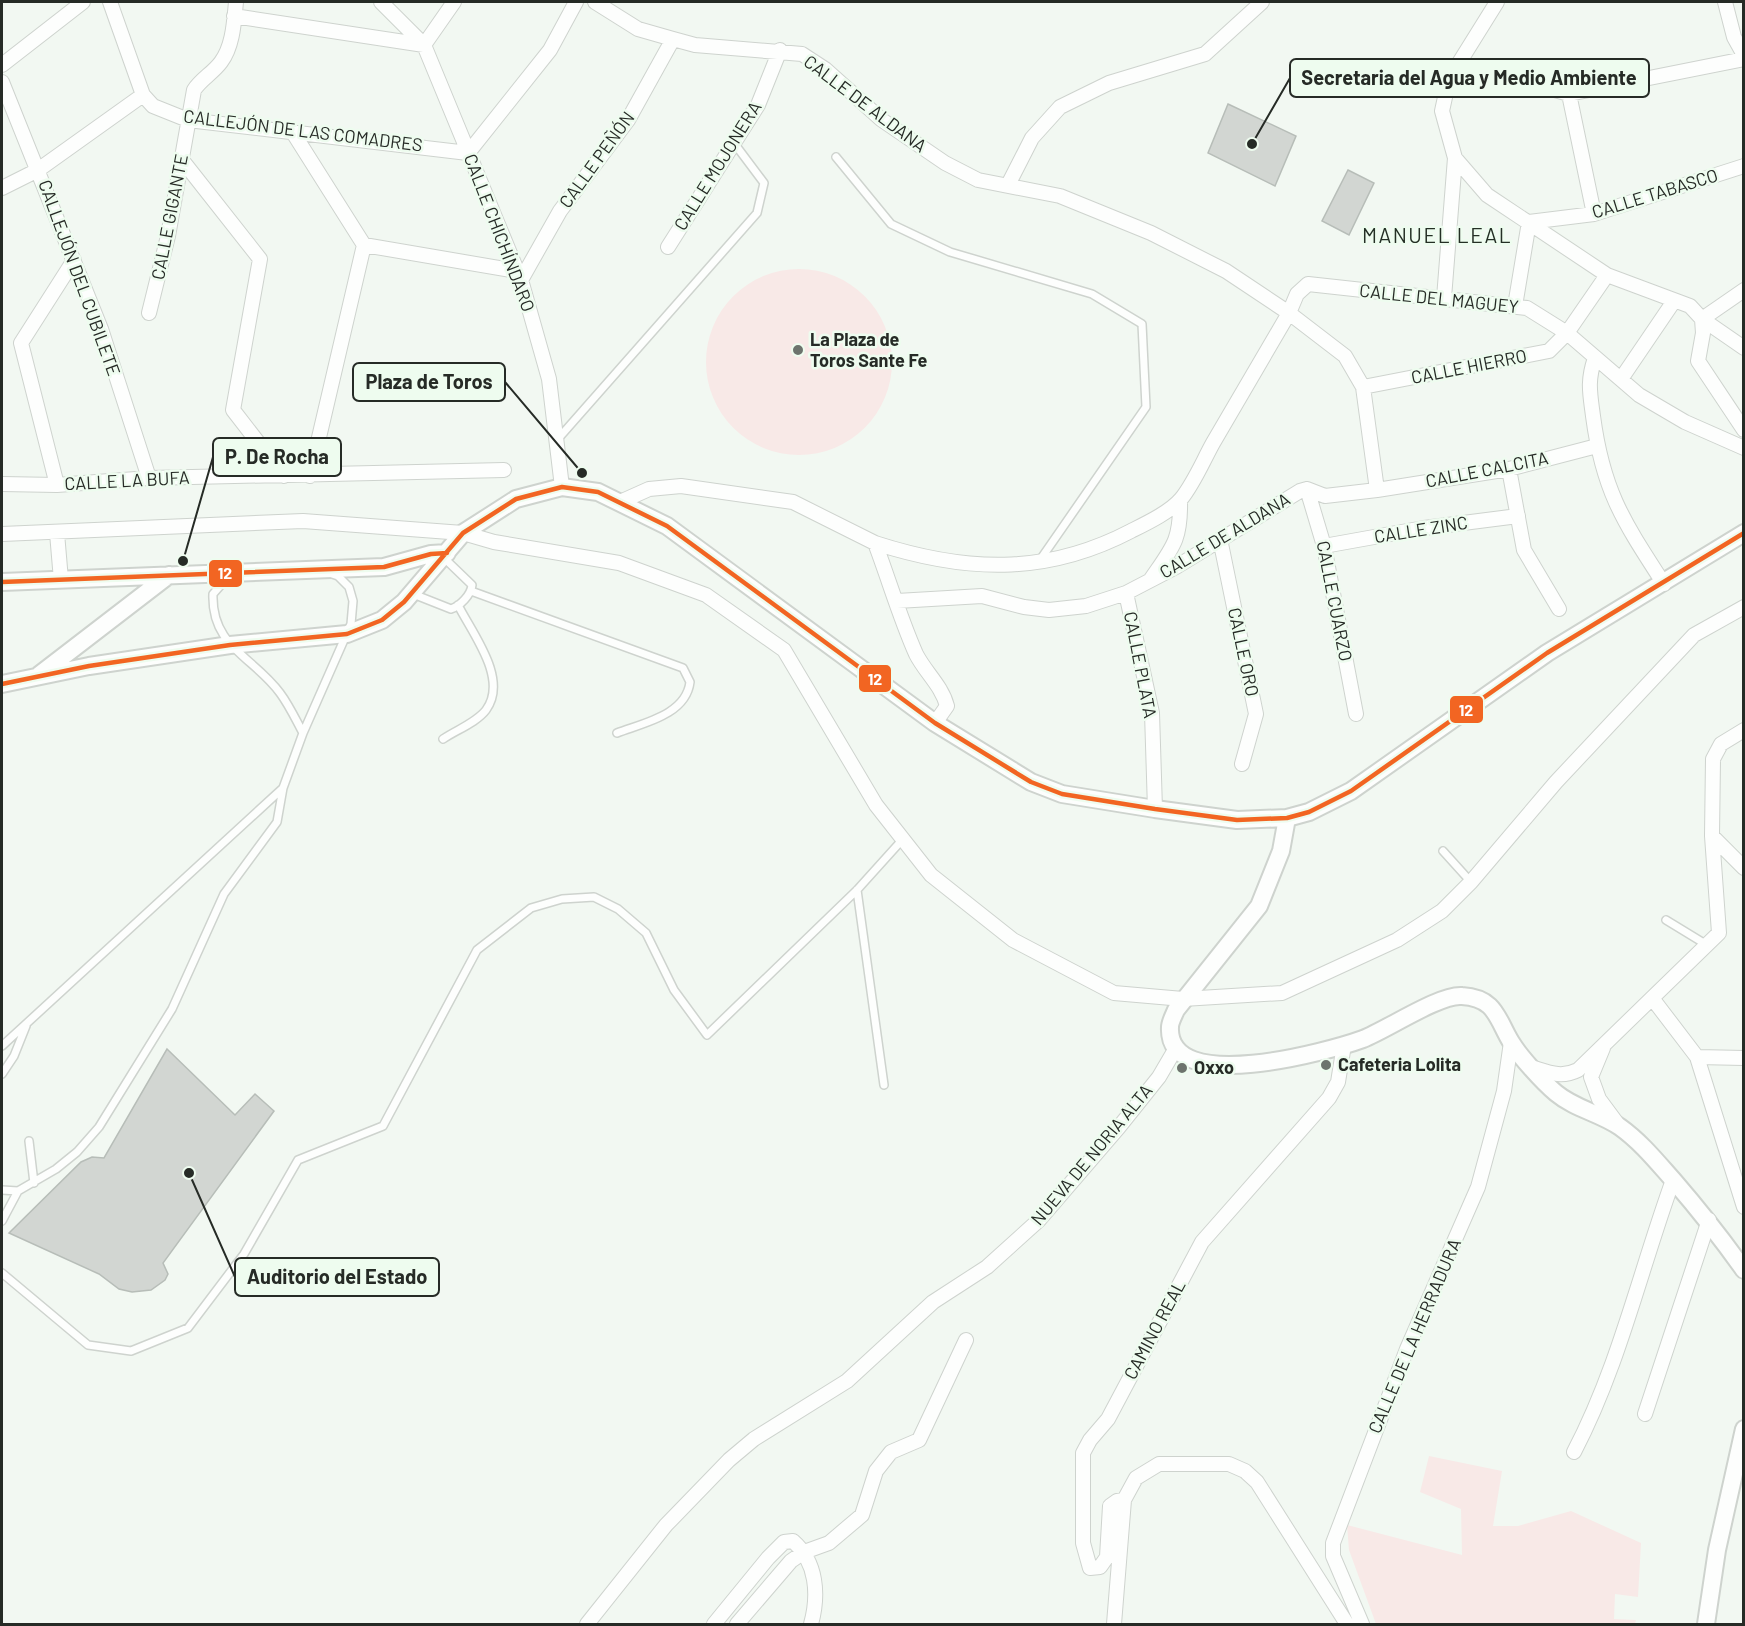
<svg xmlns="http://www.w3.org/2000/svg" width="1745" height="1626" font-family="Barlow,sans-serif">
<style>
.green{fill:#f8e9e7}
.building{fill:#d2d6d2;stroke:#b7bdb8;stroke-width:1.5}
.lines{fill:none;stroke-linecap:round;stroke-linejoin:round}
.service-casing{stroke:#ced3ce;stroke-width:10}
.minor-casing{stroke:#ced3ce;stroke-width:16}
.tertiary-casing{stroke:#ced3ce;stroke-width:20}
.service{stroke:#fdfefd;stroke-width:7}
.minor{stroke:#fdfefd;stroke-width:14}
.tertiary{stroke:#fdfefd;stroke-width:16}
.bus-1-casing{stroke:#eefcef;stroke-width:9}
.bus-1{stroke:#f26522;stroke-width:4.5}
.poi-dot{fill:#6d736d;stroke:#eefcef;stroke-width:2}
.labels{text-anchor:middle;stroke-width:5;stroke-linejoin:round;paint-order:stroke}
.street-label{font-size:18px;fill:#262b26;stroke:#eefcef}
.poi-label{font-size:18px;font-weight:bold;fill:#262b26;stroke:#eefcef;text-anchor:start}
.quarter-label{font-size:21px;letter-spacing:1.5px;fill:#242f25;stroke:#eefcef}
.leader{fill:none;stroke:#262b26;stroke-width:2}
.callout-dot{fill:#262b26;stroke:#eefcef;stroke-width:2}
.callout{fill:#eefcef;stroke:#262b26;stroke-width:2}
.callout-label{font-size:20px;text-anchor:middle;font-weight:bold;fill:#262b26}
.line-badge{stroke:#eefcef;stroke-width:2}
.badge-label{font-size:16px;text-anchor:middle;font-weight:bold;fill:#fff}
</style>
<rect width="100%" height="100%" fill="#f2f8f2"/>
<path class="green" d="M706 362a93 93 0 1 1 186 0a93 93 0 1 1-186 0Z
M1429,1456L1502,1471L1493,1526H1518L1571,1511L1641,1543L1638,1597L1615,1594L1614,1619L1636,1620L1635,1624H1376L1349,1550L1347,1525L1462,1555L1461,1509L1420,1492Z"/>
<path class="building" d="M1228,104L1296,136L1275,186L1208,153Z
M1348,170L1374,183L1349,235L1322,221Z
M167,1049L235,1115L255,1094L274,1111L163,1263L168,1274L165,1280L151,1290L132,1292L119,1289L99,1274L9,1233L81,1162L92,1157L104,1158Z"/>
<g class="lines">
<defs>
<path id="service" d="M836,157L891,224L950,252L1092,294L1142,324L1146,407L1040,560
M557,440L757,213L764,183L734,143
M229,576L213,594C211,647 254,657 280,693C289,705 296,720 303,733
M471,591L683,668L690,682C686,715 643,723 617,733
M413,594L451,609C460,606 471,595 472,585L443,557
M443,739C456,730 476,723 486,710C509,679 472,633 458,605
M1443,851L1471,882
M857,890L884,1085
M1666,920L1707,945
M2,1046L283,788
M2,1074L14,1056L26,1026
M29,1141L34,1183
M2,1190L18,1191
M2,1221L18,1191L56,1169L77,1152L99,1127L172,1009L224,894L277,822L283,788L303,733L351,624L353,601L349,587L338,576L332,574
M2,1273L88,1345L131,1351L188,1328L244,1254L298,1160L383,1126L477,950L531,908L562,899L594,897L618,909L646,933L674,990L707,1035L857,890L903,839"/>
<path id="minor" d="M110,2L143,95L153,106L188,120L468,153L550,50L576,2
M381,2L424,45L521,280L549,379L562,487
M595,2L638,29L673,39L695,45L802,54L825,69L882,120L945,163L978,180L1060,196L1151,233L1226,271L1289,313L1345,356L1363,387L1377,490
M1497,2L1449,79L1442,111L1455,158L1487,195L1607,275L1690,306L1702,319L1744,348
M1725,2L1734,37L1744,55
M234,16L424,45L454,2
M1459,63L1569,94L1744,59
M2,65L83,2
M2,82L101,329L149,478
M1569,94L1594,214
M292,131L364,245L310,476
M182,160L260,259L233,410L284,476
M1008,185L1032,138L1060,107L1109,83L1205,54L1262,2
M2,188L38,170L143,95
M1529,222L1594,214L1744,166
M364,245L517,271
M668,247L758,105L780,50
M521,280L560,211L628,120L673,39
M1744,290L1702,319L1703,333L1698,361L1744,430
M1444,298L1455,158
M1515,306L1529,222
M149,313L168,236L194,90C201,79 213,73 221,62C233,46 234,22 236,2
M1595,358C1587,381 1590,393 1593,416C1603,492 1624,522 1664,584
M1621,379L1674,301
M1363,387L1549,351L1567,333L1607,275
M1509,469L1524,550L1559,609
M2,484L57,485L149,478L504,470
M57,485L21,343L74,260
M1307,489L1324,546L1356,714
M620,502L649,489L681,486L793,502L875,543C889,580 900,618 916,654C925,672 942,686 947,706L935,723
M57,533L61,580
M2,534L303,521L463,533L494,542L619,563L706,595L784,650L876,805L931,875L1013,940L1114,993L1183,999L1282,993L1397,940L1442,911L1471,882L1556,782L1694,635L1744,607
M1220,539L1256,714L1242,764
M875,543C965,572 1045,576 1131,531C1147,523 1170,512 1181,499C1194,483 1203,461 1213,443C1238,400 1263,357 1289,313L1297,294L1308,284L1527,308L1567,333L1639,395L1685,422L1744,448
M1324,546L1424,528L1518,516
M1151,579C1173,547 1181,540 1180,500
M1126,593L1152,713L1155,809
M897,601L982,596L1024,607L1049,610L1086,606L1126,593L1176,567L1300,491L1307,489L1325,496L1377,490L1509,469L1597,446
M1712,836L1744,868
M1652,998L1697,1057L1744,1207
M1603,1048L1591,1077L1599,1099L1619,1126
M1697,1057L1744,1058
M1534,1068C1550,1073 1562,1078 1578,1070L1719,933L1712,836L1713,759L1721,744L1744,730
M1645,1414L1709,1220
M1574,1452C1619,1366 1640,1271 1673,1180
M1124,1500L1117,1501L1110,1506L1107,1557L1100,1567L1090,1568L1083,1543V1453L1090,1440L1108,1419L1202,1242L1329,1098L1338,1082L1344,1045
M587,1624L666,1525L729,1460L754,1439L847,1381L933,1302L987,1267L1039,1220L1119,1127L1159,1077L1176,1048
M714,1624L768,1558L784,1542L793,1541C817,1562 819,1595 811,1624
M737,1624L791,1561L804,1552L829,1543L862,1515L876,1471L891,1452L919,1440L966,1340
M1114,1624L1124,1500L1136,1478L1159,1464H1229L1245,1471L1257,1482L1347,1624
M1362,1624L1333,1556V1543L1407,1349L1478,1187L1504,1091L1511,1042"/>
<path id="tertiary" d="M2,582L384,567L431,554L447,553
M39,675L169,575
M2,684L89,666L230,645L347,634L382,620L404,602L463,533L516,499L562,487L598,492L667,526L935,723L1031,782L1062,794L1155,809L1237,820L1287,818L1309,812L1351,791L1547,653L1744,533
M1287,818L1281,851L1259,906L1176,1010C1174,1015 1170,1022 1170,1027C1166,1097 1330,1051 1363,1039C1388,1029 1440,994 1462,996C1496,998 1497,1019 1511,1042C1520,1057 1543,1082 1556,1093C1575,1109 1600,1113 1620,1127C1641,1142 1657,1162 1674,1181C1699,1210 1722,1239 1744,1270
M1706,1624L1717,1550L1744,1429"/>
</defs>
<use href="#service" class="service-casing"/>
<use href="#minor" class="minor-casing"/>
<use href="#tertiary" class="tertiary-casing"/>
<use href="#service" class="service"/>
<use href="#minor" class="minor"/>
<use href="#tertiary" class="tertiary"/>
<defs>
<path id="bus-1" d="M2,582L384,567L431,554L447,553
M2,684L89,666L230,645L347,634L382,620L404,602L463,533L516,499L562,487L598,492L667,526L935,723L1031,782L1062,794L1155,809L1237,820L1287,818L1309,812L1351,791L1547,653L1744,533"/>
</defs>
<use href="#bus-1" class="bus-1-casing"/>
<use href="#bus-1" class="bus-1"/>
</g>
<g class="poi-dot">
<circle cx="798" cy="350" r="6"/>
<circle cx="1326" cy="1065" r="6"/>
<circle cx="1182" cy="1068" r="6"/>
</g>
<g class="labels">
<g class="street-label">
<text transform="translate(865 104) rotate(37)" y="6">CALLE DE ALDANA</text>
<text transform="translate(303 131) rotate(7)" y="6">CALLEJÓN DE LAS COMADRES</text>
<text transform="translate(597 160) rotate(-54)" y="6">CALLE PEÑÓN</text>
<text transform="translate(718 166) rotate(-58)" y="6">CALLE MOJONERA</text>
<text transform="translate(1655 194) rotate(-17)" y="6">CALLE TABASCO</text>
<text transform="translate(170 217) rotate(-79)" y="6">CALLE GIGANTE</text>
<text transform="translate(499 233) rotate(69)" y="6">CALLE CHICHÍNDARO</text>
<text transform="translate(79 278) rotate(70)" y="6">CALLEJÓN DEL CUBILETE</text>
<text transform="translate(1439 299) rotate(6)" y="6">CALLE DEL MAGUEY</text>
<text transform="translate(1469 367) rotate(-11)" y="6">CALLE HIERRO</text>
<text transform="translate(1487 470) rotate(-11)" y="6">CALLE CALCITA</text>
<text transform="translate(127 481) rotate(-3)" y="6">CALLE LA BUFA</text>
<text transform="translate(1421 530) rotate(-9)" y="6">CALLE ZINC</text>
<text transform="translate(1225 536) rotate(-31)" y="6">CALLE DE ALDANA</text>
<text transform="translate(1334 601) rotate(79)" y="6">CALLE CUARZO</text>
<text transform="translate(1243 652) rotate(78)" y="6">CALLE ORO</text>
<text transform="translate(1140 665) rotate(79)" y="6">CALLE PLATA</text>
<text transform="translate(1092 1155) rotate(-50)" y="6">NUEVA DE NORIA ALTA</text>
<text transform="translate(1155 1330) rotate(-62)" y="6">CAMINO REAL</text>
<text transform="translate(1415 1336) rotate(-67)" y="6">CALLE DE LA HERRADURA</text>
</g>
<g class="poi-label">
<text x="810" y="346">La Plaza de<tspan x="810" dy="21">Toros Sante Fe</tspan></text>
<text x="1338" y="1071">Cafeteria Lolita</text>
<text x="1194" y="1074">Oxxo</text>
</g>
<g class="quarter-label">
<text x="1437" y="243">MANUEL LEAL</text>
</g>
</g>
<path class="leader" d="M1252 144L1290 78M582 473L505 382M183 561L213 457M189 1173L235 1277"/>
<g class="callout-dot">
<circle cx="1252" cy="144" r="6"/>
<circle cx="582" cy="473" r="6"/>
<circle cx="183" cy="561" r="6"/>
<circle cx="189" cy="1173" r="6"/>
</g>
<g class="callout">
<rect x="1290" y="59" width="359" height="38" rx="6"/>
<rect x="353" y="363" width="152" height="38" rx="6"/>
<rect x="213" y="438" width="128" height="38" rx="6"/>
<rect x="235" y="1258" width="204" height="38" rx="6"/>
</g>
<g class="callout-label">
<text x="1469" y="85">Secretaria del Agua y Medio Ambiente</text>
<text x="429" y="389">Plaza de Toros</text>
<text x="277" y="464">P. De Rocha</text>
<text x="337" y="1284">Auditorio del Estado</text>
</g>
<g class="line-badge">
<rect x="208" y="559" width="35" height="29" rx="6" fill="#f26522"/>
<rect x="858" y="664" width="34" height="29" rx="6" fill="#f26522"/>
<rect x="1449" y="695" width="35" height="29" rx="6" fill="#f26522"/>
</g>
<g class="badge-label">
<text x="225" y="579">12</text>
<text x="875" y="685">12</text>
<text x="1466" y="716">12</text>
</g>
<rect width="1745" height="1626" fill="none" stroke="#262b26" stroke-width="6"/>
</svg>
